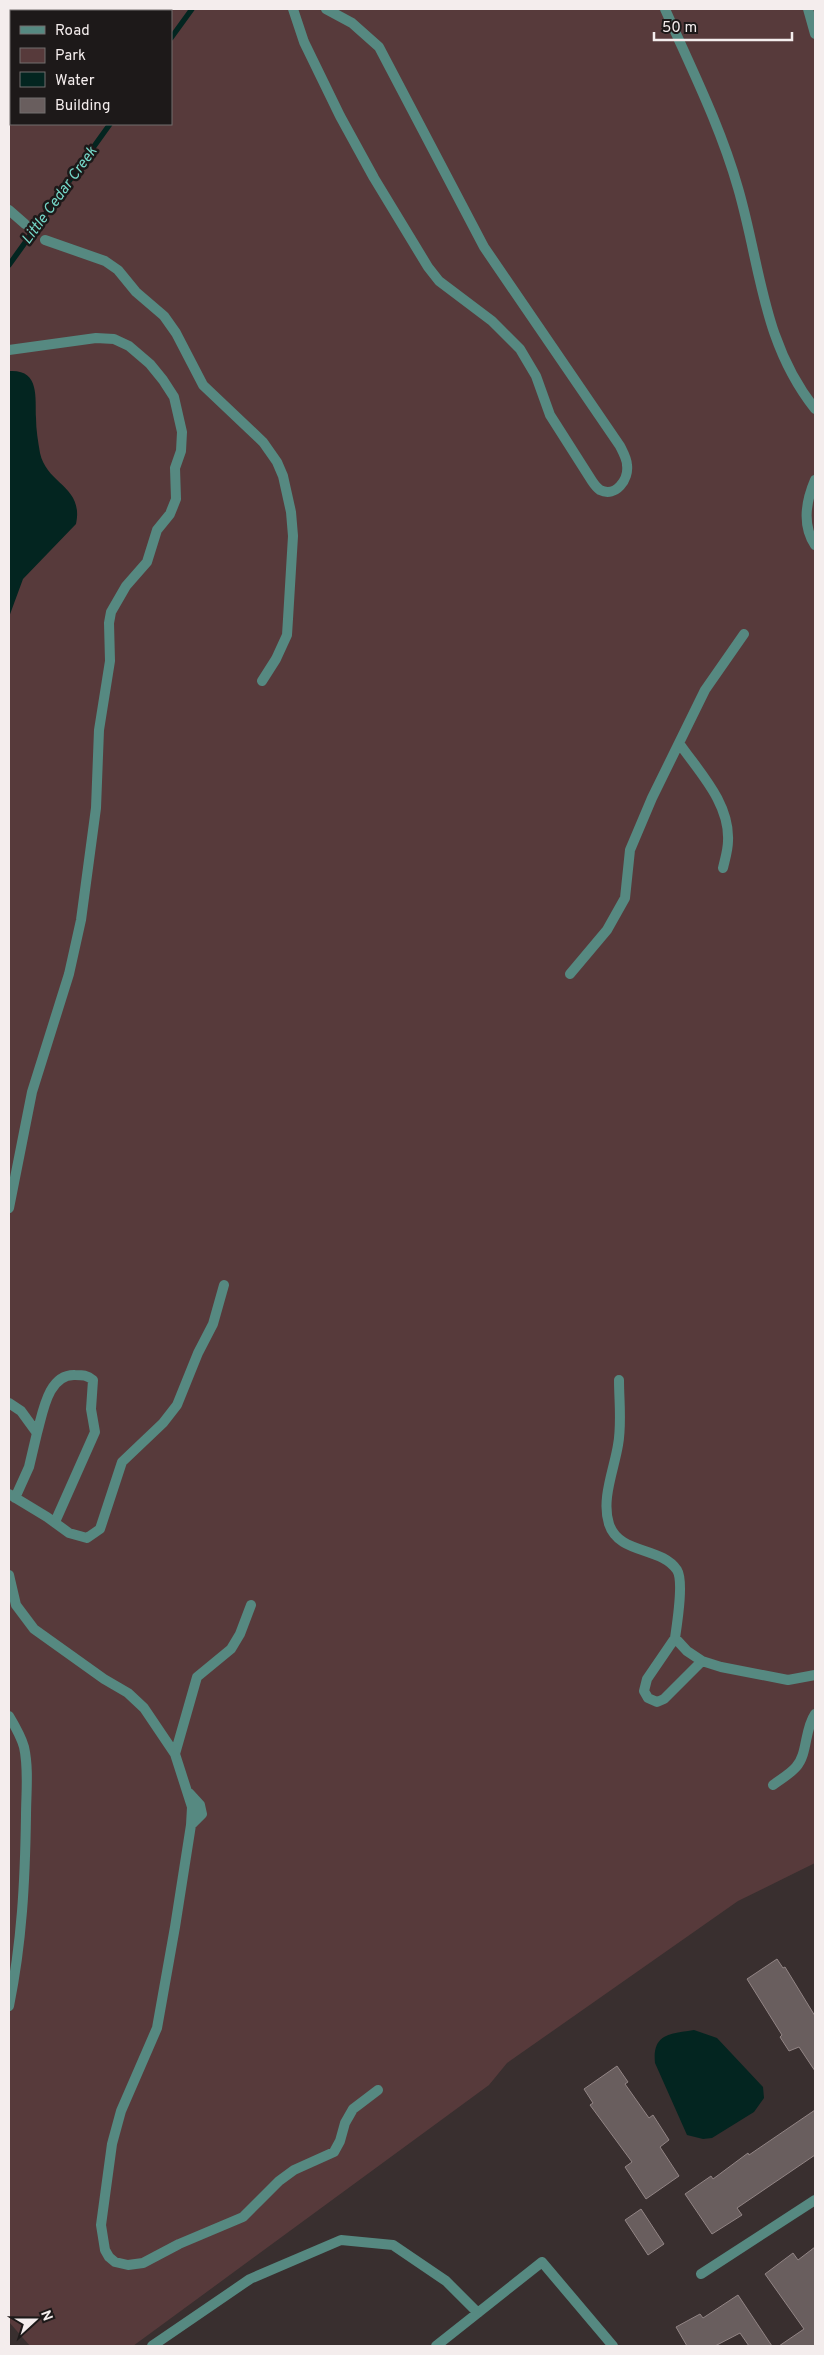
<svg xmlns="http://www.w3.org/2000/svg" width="824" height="2355" font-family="Overpass,sans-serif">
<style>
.green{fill:#573a3b;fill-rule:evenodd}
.water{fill:#032520}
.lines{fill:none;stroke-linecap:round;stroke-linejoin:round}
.stream{stroke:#032520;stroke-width:5.5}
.building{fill:#695e5e;stroke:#928585}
.lane{stroke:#568981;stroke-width:10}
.street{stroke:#568981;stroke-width:10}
.labels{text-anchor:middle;stroke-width:5;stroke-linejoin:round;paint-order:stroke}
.water-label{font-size:15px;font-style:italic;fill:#75d7c8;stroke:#1d1919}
</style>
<rect width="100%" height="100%" fill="#392f2f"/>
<path class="green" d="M9,9H815V1863L738,1901L507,2063L489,2085L133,2346H30L9,2322ZM11,11H171V124H11Z"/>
<path class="water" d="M9,371C40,369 35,397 36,418C36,430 38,441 40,453C47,485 84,486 76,524L23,579L9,617Z
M694,2030L717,2038L763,2087L764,2098L754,2112L712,2138L703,2139L687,2135L655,2063C652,2033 671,2034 694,2030Z"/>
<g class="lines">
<path class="stream" d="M171,38L192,9
M9,265L110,124"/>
</g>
<path class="building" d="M777,1959L783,1968L785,1967L815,2016V2071L799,2047L789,2051L780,2037L782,2035L747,1979Z
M617,2066L628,2082L625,2084L649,2118L653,2115L669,2140L660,2147L679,2176L646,2199L625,2167L632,2162L590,2105L593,2103L584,2089Z
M815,2110V2155L737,2208L742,2215L712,2234L685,2194L711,2176L713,2179L748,2153L749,2155Z
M641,2209L664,2244L648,2255L625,2220Z
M815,2247V2346H779L804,2329L765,2274L793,2253L798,2260Z
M738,2295L772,2346H749L740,2333L715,2346H687L676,2327L700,2314L703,2318Z"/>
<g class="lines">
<path class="lane" d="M293,9L304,42L340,116L374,178L428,267L439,281L492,321L520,349L536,376L550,415L592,481C594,484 597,488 600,490C616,498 629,479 627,465C627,459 623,452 620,446L484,247L379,47L352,23L326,9
M665,9C691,68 720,125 738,188C761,267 762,342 815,409
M808,9L815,34
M9,210L25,224
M45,240L105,261L118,270L136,292L164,316L176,333L203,385L263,442L277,462L283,476L291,512L293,536L288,619L287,635L276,659L262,681
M9,350L96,338L114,339L129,346L150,364L163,380L174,397L182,432L181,451L175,468L176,499L170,514L157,530L147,562L126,586L111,612L109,623L110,661L99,730L96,808L81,920L69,974L32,1092L9,1208
M815,480C806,501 802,525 815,545
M679,743C699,772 730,803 728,841C728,850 725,859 723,868
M570,974L607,930L625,898L630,850L652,798L705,690L744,634
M619,1380C619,1401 622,1424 618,1445C614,1470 601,1499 609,1524C619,1555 661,1546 677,1570C684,1581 677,1624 675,1638
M9,1403L21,1411L37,1433L29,1467L15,1498
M37,1433C43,1412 48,1374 75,1375C83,1375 87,1375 93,1380L91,1409L95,1432L55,1522
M9,1494L47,1517L69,1533L87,1538L100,1529L122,1462L163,1423L177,1405L198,1353L213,1324L224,1285
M9,1575L16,1605L34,1629L104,1679L128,1693L144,1708L175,1754L192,1807L191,1825L175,1927L157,2028L121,2111L112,2144L101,2225L105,2250L109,2257L115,2262L128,2265L143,2263L179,2244L243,2217L279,2181L294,2170L334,2152L340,2141L345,2123L353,2109L378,2090
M702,1661L664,1699L657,1702L648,1698L644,1691L647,1679L675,1638L687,1651L702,1661L721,1667L788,1680L815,1675
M175,1754L197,1677L231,1649L240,1634L251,1605
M773,1785C781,1779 790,1774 796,1767C808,1754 804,1730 815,1714
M189,1793L200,1805L202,1814L191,1825
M152,2346L250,2279L341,2240L393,2245L446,2281L478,2313
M436,2346L542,2262L613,2346"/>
<path class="street" d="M9,1716C15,1726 21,1736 24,1747C29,1769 26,1794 26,1816C25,1881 22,1942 9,2006
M701,2274L815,2200"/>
</g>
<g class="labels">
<g class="water-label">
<text transform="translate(59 195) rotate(-54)" y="5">Little Cedar Creek</text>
</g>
</g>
<rect width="824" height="2355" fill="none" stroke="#f4eded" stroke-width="20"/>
<rect x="10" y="10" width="162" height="115" fill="#1d1919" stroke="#736e6e"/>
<rect x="20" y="26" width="25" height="8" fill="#568981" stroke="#736e6e"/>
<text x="55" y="35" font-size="15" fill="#f4eded">Road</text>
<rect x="20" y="48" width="25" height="15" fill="#573a3b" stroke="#736e6e"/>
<text x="55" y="60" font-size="15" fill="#f4eded">Park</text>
<rect x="20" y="72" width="25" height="15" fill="#032520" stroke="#736e6e"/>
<text x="55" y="85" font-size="15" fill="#f4eded">Water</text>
<rect x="20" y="98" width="25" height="15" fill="#695e5e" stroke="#736e6e"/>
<text x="55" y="110" font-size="15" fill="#f4eded">Building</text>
<g transform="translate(35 2320) rotate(69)" stroke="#1d1919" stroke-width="4" paint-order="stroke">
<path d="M0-4L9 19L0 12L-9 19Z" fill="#f4eded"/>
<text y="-8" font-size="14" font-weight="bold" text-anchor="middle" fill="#f4eded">N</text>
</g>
<path d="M654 32v8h138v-8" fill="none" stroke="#f4eded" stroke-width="2.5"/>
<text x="662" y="32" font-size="15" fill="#f4eded" stroke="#1d1919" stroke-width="4" paint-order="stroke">50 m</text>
</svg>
